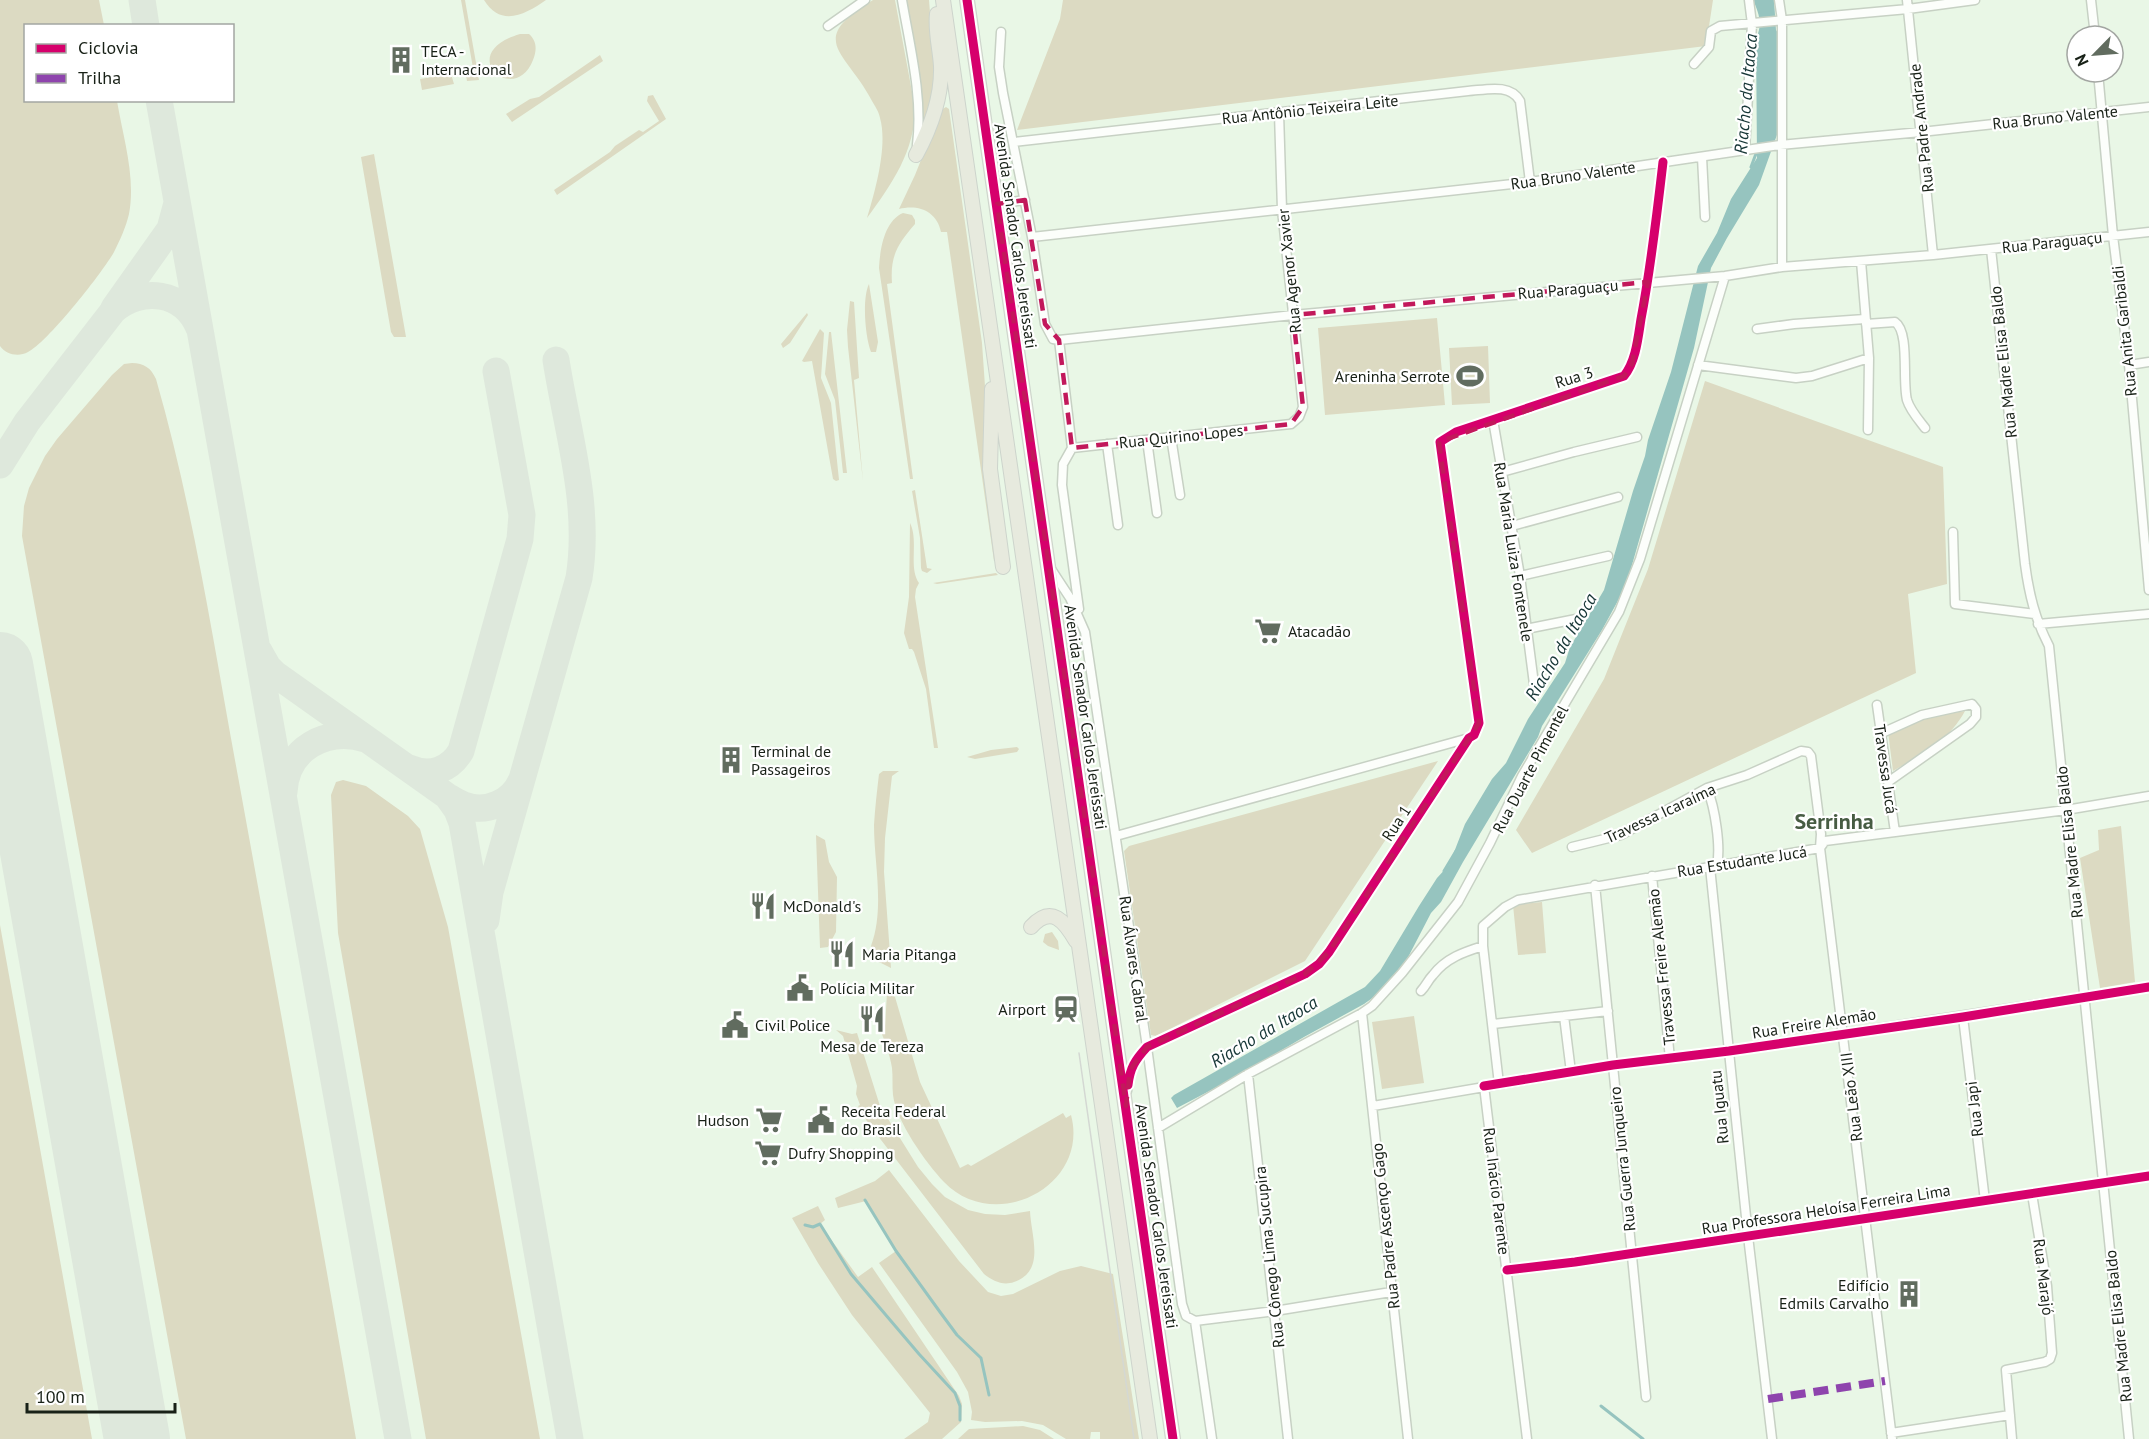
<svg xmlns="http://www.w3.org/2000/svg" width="2149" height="1439" font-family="'PT Sans',sans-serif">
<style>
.green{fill:#dcdac2}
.water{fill:#96c4bf}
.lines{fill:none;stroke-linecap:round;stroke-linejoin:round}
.stream{stroke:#96c4bf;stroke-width:3}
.taxiway{stroke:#dee8dc;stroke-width:27}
.runway{stroke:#dee8dc;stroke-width:66}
.minor-casing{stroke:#c7d1c4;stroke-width:11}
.primary-casing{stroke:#cdd4cc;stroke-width:16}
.minor{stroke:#fcfefb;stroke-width:8}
.primary{stroke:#e7eade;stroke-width:14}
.tram{stroke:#d4d8d3;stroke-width:1.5}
.quiet{stroke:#8e44ad;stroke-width:8;stroke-dasharray:15 8;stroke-linecap:butt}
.cycleway-casing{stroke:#fff;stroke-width:13}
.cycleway{stroke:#d6006c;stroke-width:9}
.marked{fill:none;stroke:#c2185b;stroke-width:4.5;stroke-dasharray:12 8;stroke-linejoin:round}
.labels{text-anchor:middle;stroke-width:4.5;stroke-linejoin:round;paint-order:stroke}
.poi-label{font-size:16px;fill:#182117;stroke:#fff;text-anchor:start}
.street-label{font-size:16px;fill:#182117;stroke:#fff}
.water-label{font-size:18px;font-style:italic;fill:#163636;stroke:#fff}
.district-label{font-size:22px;font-weight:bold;fill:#475c43;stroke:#fff}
</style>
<rect width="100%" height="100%" fill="#e9f7e6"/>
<path class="green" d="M0,0H99L104,25L26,26V100L117,101C123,137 136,177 129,214C126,227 120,240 114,252C103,272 47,343 28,352C19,357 6,355 0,346Z
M461,0H465L479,80L467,81L465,69L473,68Z
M484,0H546C526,14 501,28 484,0Z
M873,0H895L915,108C915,151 892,184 867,218C875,191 888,146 880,118C879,112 875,106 872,101C846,51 805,41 873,0Z
M907,0H929L935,77L933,94L922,130V111Z
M1063,0H1713L1706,46L1017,130L1060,19Z
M520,34H529C537,41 537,50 533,60C515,107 453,54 520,34Z
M600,55L603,61L512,122L506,114L530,99L539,97Z
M451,74L454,84L422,90L420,79Z
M653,95L666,119L557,195L554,190L610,152L615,146L639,130L643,132L659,121L647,101L648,96Z
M946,107L949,109L982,343L997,560L994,561L947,232H941C937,211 918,204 899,209L915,175L941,110Z
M374,154L406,337H394L391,332L361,157Z
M903,213L912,215L915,220V224C898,244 890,255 892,283L887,284L913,479H910L879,268C880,250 884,221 903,213Z
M869,284L878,342L876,352H871C865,337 862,298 869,284Z
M850,301L854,302L859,378L854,380L863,481L848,347L847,330Z
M807,313L808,315L790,343L783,348L781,344Z
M1437,318L1445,405L1325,415L1318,328Z
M820,329L824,333L821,378L831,403L839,480L836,481L833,479L812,361L804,362L802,361Z
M829,332H831L847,473H843L835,400L825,374Z
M1488,346L1490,403L1452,405L1449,348Z
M132,363C144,363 151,368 156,379C194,511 214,647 239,782C279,1001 318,1220 356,1439H186L22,536L24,506L29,488L45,456L57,439L112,375L124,364Z
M1705,381L1943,467L1947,584L1908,594L1916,673L1532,853L1516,830L1604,679L1648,569Z
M915,490L927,568L932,569L927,573L922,571L921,568L920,538L912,491Z
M910,523C919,541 908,567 919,583L916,589L915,597L938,748H934L926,689L914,652L912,649H909L904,633L909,597Z
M996,573L998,575L937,584L933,583Z
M1965,711C1949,741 1921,754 1893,771L1888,732L1927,717Z
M1017,747L1019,749L1017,752L975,759L967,757L991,750Z
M1438,761L1305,961L1156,1036L1151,1035L1124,851L1129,846Z
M883,771H899L892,776L885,838L884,872L891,968L879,962L871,946C885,908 874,864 874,825C875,808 877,791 879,774Z
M343,780L366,786L408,816L420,829L448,927L540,1439H426L338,933L331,795L336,782Z
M2121,826L2135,982L2100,988L2080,858L2099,850L2098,830Z
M816,835L825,840L829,862L837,877L836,932L828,947L820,948Z
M1542,902L1546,953L1518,955L1513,905Z
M0,925L92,1439H0Z
M1052,932L1058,941L1059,950L1048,946L1043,942L1045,934Z
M887,993H890L895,997L920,1082L960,1168L968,1164L971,1166L1063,1113L1066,1118L1071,1115C1090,1186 995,1235 944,1182C926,1163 896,1121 893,1095C892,1086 893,1077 892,1068C890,1054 884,1041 880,1028L885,1026Z
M1414,1016L1424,1083L1382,1089L1372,1022Z
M836,1030L852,1034L857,1033L880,1106L918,1167L932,1184L945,1197L968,1210L985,1214L1005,1215L1030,1211C1031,1236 1046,1271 1014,1282C1003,1286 993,1281 984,1274L868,1123L858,1106L860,1105L856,1094L857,1086L843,1036Z
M889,1170L959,1261L988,1292L1001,1296L1013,1294L1060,1271L1081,1266L1113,1274L1139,1439H1100V1432H1091L1090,1439H1066L1043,1425L1022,1421L985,1422L971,1420L972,1412L968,1392L957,1372L879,1263L896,1251L866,1201L838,1208L835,1198L875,1181Z
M818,1206L825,1220L820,1224L858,1277L872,1267L959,1396L962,1404L961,1422L942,1439H904L928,1422L930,1413L852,1315L818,1263L792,1218Z
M1023,1426L1040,1430L1054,1439H958L969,1429Z"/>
<path class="water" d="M1753,0H1774L1776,30L1780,36L1778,132L1759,185L1727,238L1711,268L1694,348L1626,586L1602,630L1542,726L1538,737L1463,862L1441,902L1431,913L1404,965V970L1378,994L1364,1004L1304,1037L1238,1076L1177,1108L1171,1098L1174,1095L1349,996L1365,987L1380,971L1419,906L1437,878L1449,865L1465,824L1492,779L1506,763L1528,719L1565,663L1570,647L1604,590L1633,491L1645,456L1648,440L1671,372L1698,266L1717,233L1731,199L1757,158L1756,38C1763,25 1759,13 1753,0Z"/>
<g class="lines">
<path class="stream" d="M1751,167L1757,151
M1444,871L1456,851
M865,1200L896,1251L940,1312L957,1335L981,1358L989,1395
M805,1225L813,1227L820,1224L851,1274L919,1354L955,1393L960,1406V1420
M1601,1406L1643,1439"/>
<path class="taxiway" d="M142,0L146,26
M159,100L398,1439
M114,308L170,229L177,203
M0,465L27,422L113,311C141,286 184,291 199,328
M259,651L268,667L275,674L447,796C452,799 458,803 464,805C486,814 512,802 521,781
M409,768C430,777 450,770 461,751L520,539L522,515L496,371
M284,792C286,748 327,727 366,739
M447,796L457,810L462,823L570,1439
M486,920L490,892L579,578C591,505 567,431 556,360"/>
<path class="runway" d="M0,665L137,1439"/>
<defs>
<path id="minor" d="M902,0C910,47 923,97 917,145
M1779,0L1782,20V267
M1907,0L1933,255
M2091,0L2095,36
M828,26L865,0
M1001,32L999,67L1003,93L1032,237L1045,324L1053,339L1059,340
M1694,64L1709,47L1711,31L1720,26L1908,9L1975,0
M2098,72L2113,236L2129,365L2149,590
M1014,142L1468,91C1485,90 1510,83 1520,101L1530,182
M1745,150L1752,24L1749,0
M1702,157L1705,217
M997,204L1025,200
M1032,237L1530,182L1780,145L1921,132L2149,107
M1991,249L2025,564C2029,594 2035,619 2049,646L2129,1439
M1861,261L1869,358L1868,430
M1866,324L1895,322C1910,332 1902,381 1907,400C1910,410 1918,419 1925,428
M1757,329L1794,324L1865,319
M1059,340L1293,315L1725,276L1782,267L1933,255L2149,232
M1059,340L1072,448L1063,464L1062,485L1079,609
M1698,365L1796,378L1812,376L1869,358
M2129,365L2149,362
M1493,420L1520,576L1534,684
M1171,437L1180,495
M1147,440L1157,513
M1107,444L1118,525
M1072,448L1291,424L1299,417L1303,407L1282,210L1279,113
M1502,472L1574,452L1637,437
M1512,526L1618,497
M1953,532L1955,604L2035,614
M1051,569L1070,598L1085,632L1147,1047L1182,1304L1186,1316L1195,1321
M1520,576L1608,556
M2038,624L2149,614
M1526,629L1576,619
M1877,705L1895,832
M1882,733L1922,715L1972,704L1976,709V717L1970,724L1888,782
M1707,788C1715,808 1721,846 1717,866
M1116,836L1469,738
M1572,847L1621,835L1707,788L1747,775L1801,751L1808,752L1811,756L1821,834L1820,848L1892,1439
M1710,867L1748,1236L1772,1439
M1652,876L1670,1059
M1595,885L1646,1397
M1421,991C1426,986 1428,980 1433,975C1446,958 1464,952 1483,946
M1362,1013L1408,1439
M1564,1016L1571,1072
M1963,1017L1985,1201
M1493,1024L1608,1011
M1248,1074L1288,1439
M1499,1084L1483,946V926L1505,907L1518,900L1820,848L1825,841L2066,810L2149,796
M1484,1086L1527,1439
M1127,1091C1130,1069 1131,1063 1147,1047L1305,974L1319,964L1329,952L1469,738L1474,735L1479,723L1440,442L1456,432L1624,376C1636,361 1638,338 1641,319C1651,267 1657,214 1663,162
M1373,1106L1613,1065L1729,1051L2149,987
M1158,1128L1248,1074L1362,1013L1372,1006L1402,973L1458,902L1490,843L1522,776L1619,612L1640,559L1725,276
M1507,1270L1575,1262L2149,1176
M1195,1321L1275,1311L1391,1292
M1195,1321L1212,1439
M1891,1433L2010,1415
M2012,1439L2006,1370L2045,1362L2050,1359L2052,1353L2047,1286L2032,1194"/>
<path id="primary" d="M943,0L1150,1439
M967,0L1173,1439
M916,155C930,129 942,96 941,66C940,49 935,31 937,14
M992,389L990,469L1003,567
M1031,927C1052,904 1065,922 1076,941"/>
</defs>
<use href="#minor" class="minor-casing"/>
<use href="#primary" class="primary-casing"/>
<use href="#minor" class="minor"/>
<use href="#primary" class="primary"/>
<path class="tram" d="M1079,1053L1134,1439"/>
<path class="quiet" d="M1768,1399L1885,1381"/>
<defs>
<path id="cycleway" d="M967,0L1173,1439
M1128,1085C1130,1068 1135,1060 1147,1047L1305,974L1319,964L1329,952L1469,738L1474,735L1479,723L1440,442L1456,432L1624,376C1636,361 1638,338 1641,319C1651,267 1657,214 1663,162
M1484,1086L1613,1065L1729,1051L1963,1017L2149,987
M1507,1270L1575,1262L2149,1176"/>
</defs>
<use href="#cycleway" class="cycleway-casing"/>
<use href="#cycleway" class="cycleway"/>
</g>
<path class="marked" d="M1025,200L1045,324L1059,340L1072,448L1291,424L1303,407L1293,315L1648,282L1632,364L1624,376L1439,442L1479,723L1329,952L1305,974L1147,1047L1130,1070L1126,1106L997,204Z"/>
<defs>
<symbol id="building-bare" viewBox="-9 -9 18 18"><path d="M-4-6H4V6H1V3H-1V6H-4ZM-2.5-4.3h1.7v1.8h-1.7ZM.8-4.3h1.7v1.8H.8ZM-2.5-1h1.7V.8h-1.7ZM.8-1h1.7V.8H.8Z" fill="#616c5f" stroke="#fff" stroke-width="2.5" paint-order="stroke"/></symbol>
<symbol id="stadium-bare" viewBox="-9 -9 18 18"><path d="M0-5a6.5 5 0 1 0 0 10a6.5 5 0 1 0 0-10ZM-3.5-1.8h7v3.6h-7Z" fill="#616c5f" stroke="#fff" stroke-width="2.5" paint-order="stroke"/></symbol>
<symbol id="supermarket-bare" viewBox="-9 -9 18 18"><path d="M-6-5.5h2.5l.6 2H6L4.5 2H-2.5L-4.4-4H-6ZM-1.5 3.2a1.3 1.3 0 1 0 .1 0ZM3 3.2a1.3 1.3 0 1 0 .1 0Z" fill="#616c5f" stroke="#fff" stroke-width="2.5" paint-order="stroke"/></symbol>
<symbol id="restaurant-bare" viewBox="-9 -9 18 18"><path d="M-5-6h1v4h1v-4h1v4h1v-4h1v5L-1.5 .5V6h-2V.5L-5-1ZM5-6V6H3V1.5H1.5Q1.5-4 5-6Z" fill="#616c5f" stroke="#fff" stroke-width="2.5" paint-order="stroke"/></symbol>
<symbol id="civic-bare" viewBox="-9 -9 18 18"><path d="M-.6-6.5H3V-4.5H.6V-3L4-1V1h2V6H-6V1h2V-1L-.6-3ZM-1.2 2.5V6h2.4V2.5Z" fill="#616c5f" stroke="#fff" stroke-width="2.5" paint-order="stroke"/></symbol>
<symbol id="station-bare" viewBox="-9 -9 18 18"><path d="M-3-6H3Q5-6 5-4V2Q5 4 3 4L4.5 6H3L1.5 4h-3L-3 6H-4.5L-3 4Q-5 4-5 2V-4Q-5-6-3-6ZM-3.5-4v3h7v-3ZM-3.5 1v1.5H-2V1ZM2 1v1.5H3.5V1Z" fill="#616c5f" stroke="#fff" stroke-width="2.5" paint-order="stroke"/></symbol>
</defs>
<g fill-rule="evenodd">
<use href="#building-bare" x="382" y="41" width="38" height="38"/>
<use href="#stadium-bare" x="1451" y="357" width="38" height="38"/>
<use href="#supermarket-bare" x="1249" y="612" width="38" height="38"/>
<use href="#building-bare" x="712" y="741" width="38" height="38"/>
<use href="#restaurant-bare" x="744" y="887" width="38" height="38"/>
<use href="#restaurant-bare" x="823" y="935" width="38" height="38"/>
<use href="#civic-bare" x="781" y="969" width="38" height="38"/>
<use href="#station-bare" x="1047" y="990" width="38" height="38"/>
<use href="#restaurant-bare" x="853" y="1000" width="38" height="38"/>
<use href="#civic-bare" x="716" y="1006" width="38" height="38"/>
<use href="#supermarket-bare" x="750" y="1101" width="38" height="38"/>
<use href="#civic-bare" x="802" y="1101" width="38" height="38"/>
<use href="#supermarket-bare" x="749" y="1134" width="38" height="38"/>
<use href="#building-bare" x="1890" y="1275" width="38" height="38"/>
</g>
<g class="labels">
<g class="poi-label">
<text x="421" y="57">TECA -<tspan x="421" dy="18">Internacional</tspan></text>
<text x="1450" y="382" text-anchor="end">Areninha Serrote</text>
<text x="1288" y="637">Atacadão</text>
<text x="751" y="757">Terminal de<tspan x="751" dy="18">Passageiros</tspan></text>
<text x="783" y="912">McDonald's</text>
<text x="862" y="960">Maria Pitanga</text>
<text x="820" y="994">Polícia Militar</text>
<text x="1046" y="1015" text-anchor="end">Airport</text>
<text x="755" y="1031">Civil Police</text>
<text x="872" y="1052" text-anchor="middle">Mesa de Tereza</text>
<text x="841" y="1117">Receita Federal<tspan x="841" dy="18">do Brasil</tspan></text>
<text x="749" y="1126" text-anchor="end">Hudson</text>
<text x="788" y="1159">Dufry Shopping</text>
<text x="1889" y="1291" text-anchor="end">Edifício<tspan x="1889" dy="18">Edmils Carvalho</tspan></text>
</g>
<g class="street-label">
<text transform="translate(1310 109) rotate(-6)" y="6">Rua Antônio Teixeira Leite</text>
<text transform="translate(2055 117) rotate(-6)" y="6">Rua Bruno Valente</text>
<text transform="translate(1921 128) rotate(-96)" y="6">Rua Padre Andrade</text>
<text transform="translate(1573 175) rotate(-8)" y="6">Rua Bruno Valente</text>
<text transform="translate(1016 236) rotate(82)" y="6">Avenida Senador Carlos Jereissati</text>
<text transform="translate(2052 242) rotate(-6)" y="6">Rua Paraguaçu</text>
<text transform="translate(1289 271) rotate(-96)" y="6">Rua Agenor Xavier</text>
<text transform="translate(1568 289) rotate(-5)" y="6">Rua Paraguaçu</text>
<text transform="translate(2124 331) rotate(-96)" y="6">Rua Anita Garibaldi</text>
<text transform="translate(2003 362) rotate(-96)" y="6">Rua Madre Elisa Baldo</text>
<text transform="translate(1574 377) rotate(-17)" y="6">Rua 3</text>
<text transform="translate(1181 436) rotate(-6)" y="6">Rua Quirino Lopes</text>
<text transform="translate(1514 552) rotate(81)" y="6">Rua Maria Luiza Fontenele</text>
<text transform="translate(1086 717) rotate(82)" y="6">Avenida Senador Carlos Jereissati</text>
<text transform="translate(1530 769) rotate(-62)" y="6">Rua Duarte Pimentel</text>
<text transform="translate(1886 769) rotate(82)" y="6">Travessa Jucá</text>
<text transform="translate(1660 813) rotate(-25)" y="6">Travessa Icaraíma</text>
<text transform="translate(1396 823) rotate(-57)" y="6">Rua 1</text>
<text transform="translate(2069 842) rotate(-96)" y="6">Rua Madre Elisa Baldo</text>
<text transform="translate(1742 861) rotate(-9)" y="6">Rua Estudante Jucá</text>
<text transform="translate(1134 959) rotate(82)" y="6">Rua Álvares Cabral</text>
<text transform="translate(1661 967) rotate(-96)" y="6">Travessa Freire Alemão</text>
<text transform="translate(1814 1023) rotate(-9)" y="6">Rua Freire Alemão</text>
<text transform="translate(1851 1097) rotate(-97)" y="6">Rua Leão XIII</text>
<text transform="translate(1719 1107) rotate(-96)" y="6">Rua Iguatu</text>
<text transform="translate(1974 1109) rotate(-97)" y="6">Rua Japi</text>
<text transform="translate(1622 1159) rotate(-96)" y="6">Rua Guerra Junqueiro</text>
<text transform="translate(1497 1191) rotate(83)" y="6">Rua Inácio Parente</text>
<text transform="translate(1826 1209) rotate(-9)" y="6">Rua Professora Heloísa Ferreira Lima</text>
<text transform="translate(1157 1216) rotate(82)" y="6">Avenida Senador Carlos Jereissati</text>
<text transform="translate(1385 1226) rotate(-96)" y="6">Rua Padre Ascenço Gago</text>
<text transform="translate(1269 1257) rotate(-96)" y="6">Rua Cônego Lima Sucupira</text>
<text transform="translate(2044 1277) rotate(83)" y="6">Rua Marajó</text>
<text transform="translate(2118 1326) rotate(-96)" y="6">Rua Madre Elisa Baldo</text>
</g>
<g class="water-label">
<text transform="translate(1746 94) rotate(-85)" y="6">Riacho da Itaoca</text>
<text transform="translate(1561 647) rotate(-59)" y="6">Riacho da Itaoca</text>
<text transform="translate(1264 1032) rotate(-31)" y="6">Riacho da Itaoca</text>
</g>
<g class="district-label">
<text x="1834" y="829">Serrinha</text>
</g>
</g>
<rect x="24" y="24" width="210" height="78" fill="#ffffff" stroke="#a3a6a2" stroke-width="1.5"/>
<rect x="36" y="44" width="30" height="9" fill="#d6006c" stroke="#a3a6a2" stroke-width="1.5"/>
<text x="78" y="54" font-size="18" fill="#182117">Ciclovia</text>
<rect x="36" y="74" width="30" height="9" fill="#8e44ad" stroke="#a3a6a2" stroke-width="1.5"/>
<text x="78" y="84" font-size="18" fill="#182117">Trilha</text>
<g transform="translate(2095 54) rotate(245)"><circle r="28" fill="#ffffff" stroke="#a3a6a2" stroke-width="1.5"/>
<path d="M0-4.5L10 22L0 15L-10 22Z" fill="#616c5f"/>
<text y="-9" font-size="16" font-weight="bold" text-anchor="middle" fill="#182117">N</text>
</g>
<path d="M27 1403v9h148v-9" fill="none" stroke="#182117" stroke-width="3"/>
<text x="36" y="1403" font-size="18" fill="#182117" stroke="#ffffff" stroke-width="4.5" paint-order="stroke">100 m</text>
</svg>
